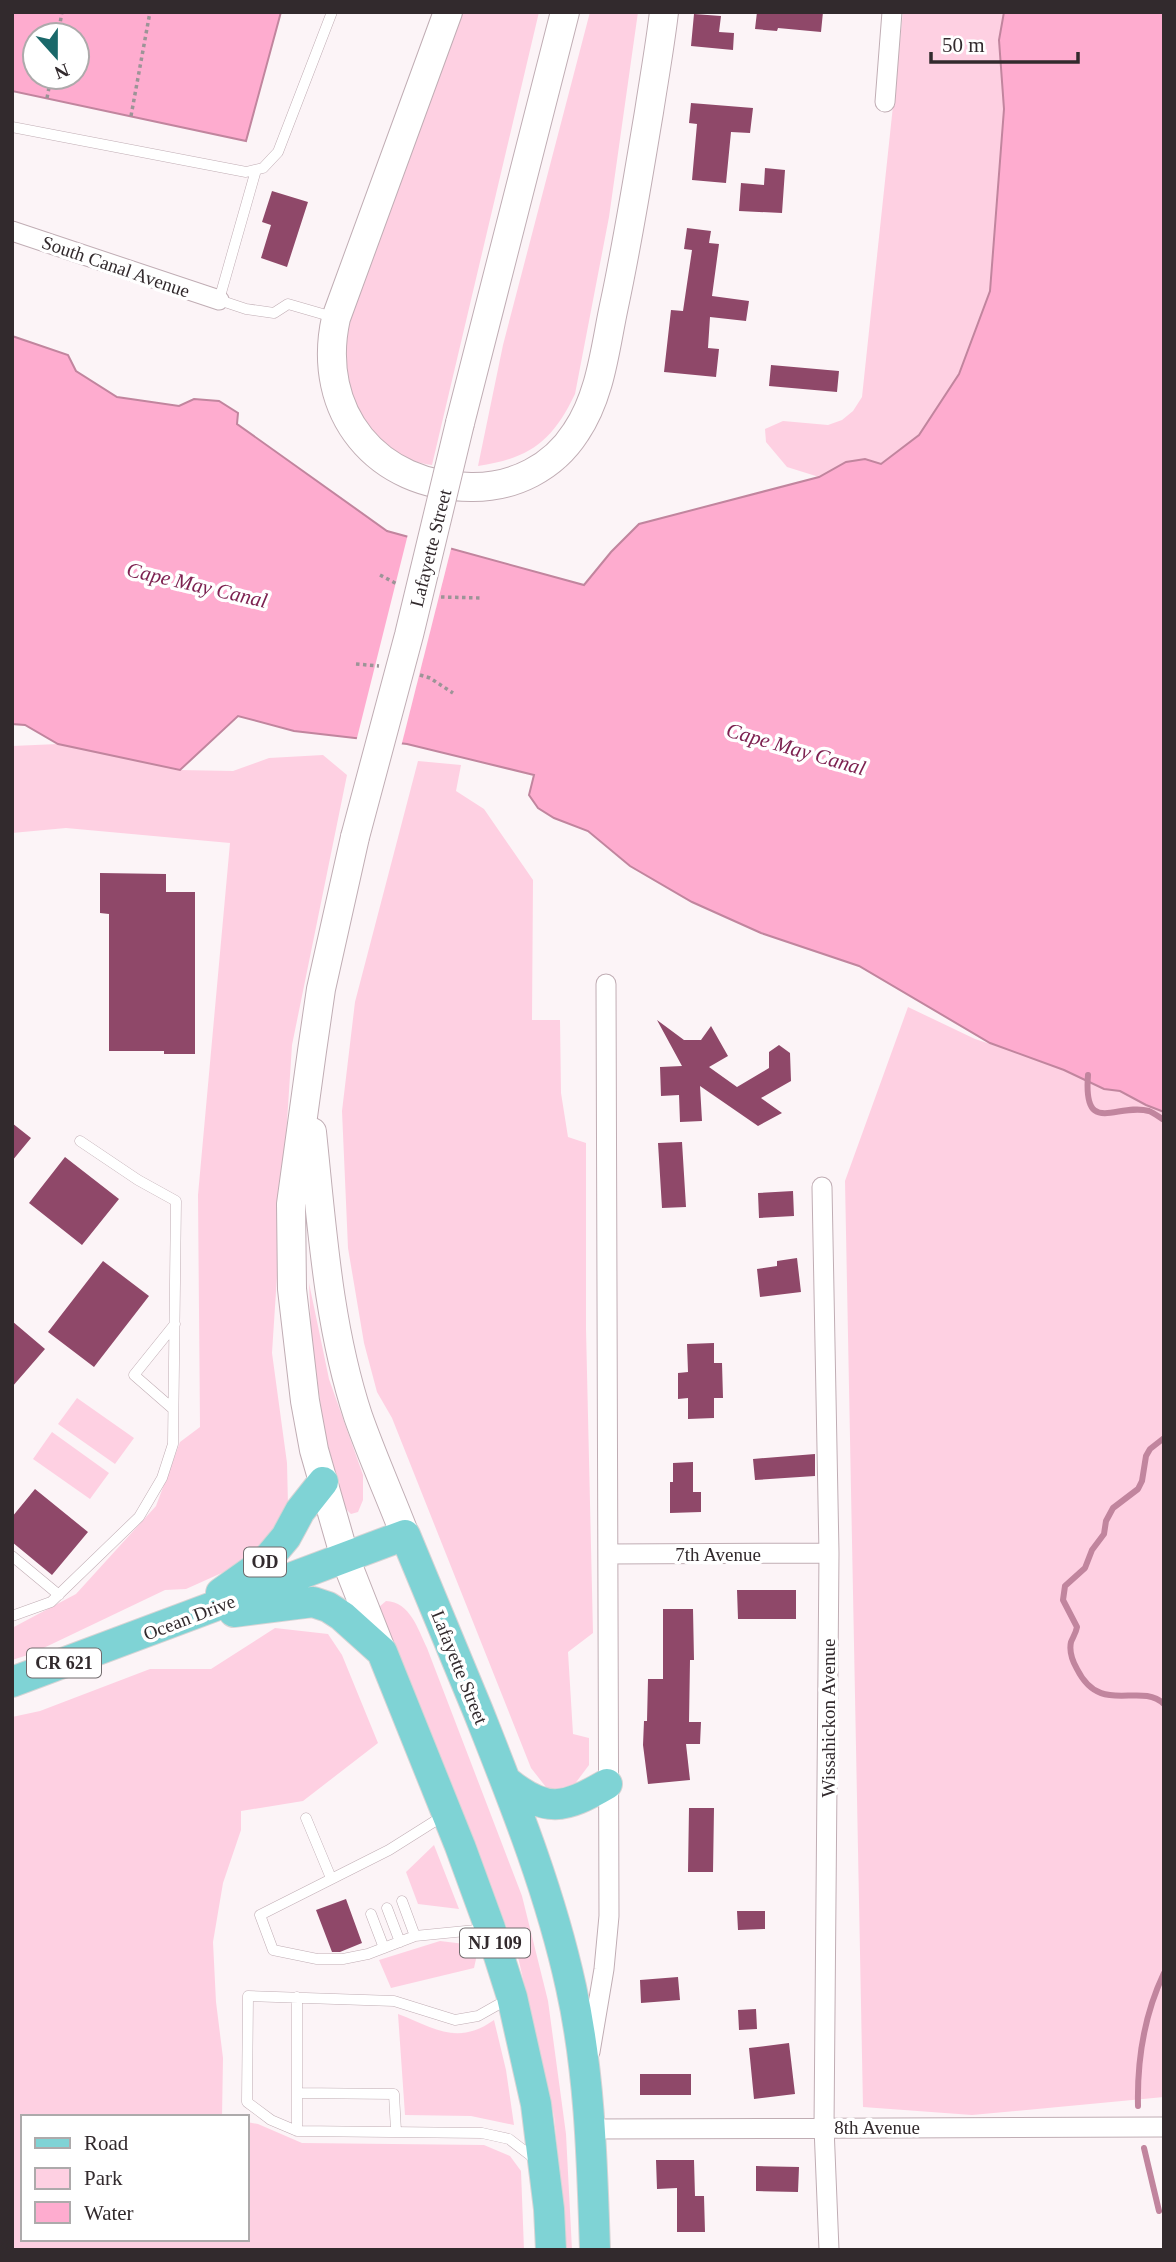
<svg xmlns="http://www.w3.org/2000/svg" width="1176" height="2262" font-family="'Times New Roman',serif">
<style>
.green{fill:#fed0e2}
.water{fill:#feaccf;stroke:#c1859e;stroke-width:2;fill-rule:evenodd}
.pier{fill:#fcf4f7}
.lines{fill:none;stroke-linecap:round;stroke-linejoin:round}
.stream{stroke:#c1859e;stroke-width:6}
.building{fill:#8f4869}
.lane-casing{stroke:#c0adb4;stroke-width:11}
.street-casing{stroke:#c0adb4;stroke-width:21}
.secondary-casing{stroke:#c0adb4;stroke-width:30}
.primary-casing{stroke:#d6d4d5;stroke-width:32}
.path{stroke:#9c9497;stroke-width:3.5;stroke-dasharray:3.5 3.5;stroke-linecap:butt}
.lane{stroke:#fff;stroke-width:10}
.street{stroke:#fff;stroke-width:19}
.secondary{stroke:#fff;stroke-width:28}
.primary{stroke:#7fd3d5;stroke-width:30}
.secondary-bridge-casing{stroke:#c0adb4;stroke-width:30;stroke-linecap:butt}
.secondary-bridge{stroke:#fff;stroke-width:28}
.labels{text-anchor:middle;stroke-width:7;stroke-linejoin:round;paint-order:stroke}
.shield{fill:#fff;stroke:#706a6c;stroke-width:2}
.shield-label{font-size:18px;font-weight:bold;fill:#322a2d}
.street-label{font-size:19px;fill:#322a2d;stroke:#fff}
.water-label{font-size:21px;font-style:italic;fill:#7d2251;stroke:#fff}
</style>
<rect width="100%" height="100%" fill="#fcf4f7"/>
<path class="green" d="M460,12H539L432,465C369,456 341,403 346,343C347,332 350,321 352,311Z
M590,12H638L609,217L575,394C552,442 530,458 478,466L503,345Z
M903,12H1004L999,40L1004,109L990,291L959,374L919,435L881,464C854,456 842,465 819,477L787,467L766,442L765,429L783,421L828,425L842,420L853,411L862,397Z
M58,744L180,770L233,771L269,758L323,755L347,775L292,1045L272,1353L287,1463L288,1505L268,1543L235,1567L186,1589L165,1590L31,1654L12,1660V1628L76,1594L156,1506L180,1442L200,1427L198,1195L230,843L66,828L12,833V746Z
M418,761L461,765L456,791L484,809L533,880L532,1020H560L561,1093L568,1137L586,1143V1329L593,1633L568,1652L573,1734L589,1738V1765L574,1785L549,1791L531,1768L392,1418L377,1392L364,1343L348,1248L342,1111L355,1002Z
M908,1007L975,1039L1164,1101V2097L972,2115L863,2107L845,1181Z
M309,1283L329,1379L363,1475V1500L358,1512L351,1514L345,1508L324,1431L311,1333Z
M77,1398L134,1438L115,1464L58,1424Z
M52,1432L109,1473L90,1499L33,1459Z
M386,1601C410,1602 418,1629 427,1648L522,1896L548,2001L566,2134L572,2250H564L563,2208L554,2116L518,1957L449,1778L379,1607Z
M275,1628L328,1634L342,1655L378,1743L303,1801L241,1811V1830L223,1883L213,1942L216,2002L223,2058L222,2117H23V2239H247V2122L258,2124L302,2143L484,2145L510,2156L521,2171L524,2250H12V1717L40,1711L150,1669H211Z
M434,1845L459,1909L418,1904L406,1872Z
M440,1941L473,1945L476,1959L474,1968L391,1988L379,1960Z
M398,2014C435,2028 457,2046 494,2020L506,2070L514,2125L471,2116L405,2115Z"/>
<path class="water" d="M12,12H281L246,141L12,91ZM35,35H77V77H35Z
M1004,12H1164V1112L1146,1105L1120,1091L1104,1089L1064,1070L990,1043L859,966L761,933L692,902L630,866L588,831L554,818L538,808L529,795L534,775L407,744L294,731L238,716L180,770L58,744L25,725L12,724V336L68,355L76,371L117,397L179,406L194,399L219,401L238,413L237,424L387,531L584,585L611,552L639,524L819,477L846,462L865,459L881,464L919,435L959,374L990,291L1004,109L999,40Z"/>
<path class="pier" d="M408,534L452,545L401,747L356,742Z"/>
<g class="lines">
<path class="stream" d="M1088,1075C1083,1138 1117,1102 1149,1111C1154,1113 1159,1117 1164,1120
M1164,1438L1150,1449L1146,1456L1142,1481L1138,1489L1113,1508L1106,1521L1104,1534L1092,1550L1085,1568L1065,1586L1063,1600L1077,1627C1076,1633 1073,1637 1071,1642C1069,1651 1073,1662 1077,1669C1101,1717 1139,1681 1164,1704
M1138,2106C1137,2060 1144,2015 1164,1973
M1144,2148L1159,2211"/>
</g>
<path class="building" d="M757,12H823L821,32L778,28L777,31L755,29Z
M694,14L721,16L719,32L734,33L733,50L691,46Z
M691,103L753,108L750,133L731,132L726,183L692,180L697,124L689,123Z
M765,168L785,170L782,213L739,211L741,183L764,185Z
M272,191L308,202L287,267L261,258L271,225L262,222Z
M687,228L711,231L709,243L719,244L712,296L749,301L746,321L710,317L708,348L719,349L716,377L664,372L671,310L683,311L692,250L684,249Z
M771,365L839,371L837,392L769,386Z
M100,873L166,874V892H195V1054H164V1051H109V914L100,913Z
M657,1020L684,1040H701L711,1026L728,1056L709,1067L737,1087L769,1068V1052L779,1045L790,1053L791,1081L761,1098L782,1113L758,1126L700,1086L702,1121L680,1122L679,1095L661,1096L660,1067L682,1066Z
M12,1123L31,1138L12,1161Z
M682,1142L686,1207L662,1208L658,1143Z
M65,1157L119,1199L82,1245L29,1203Z
M793,1191L794,1216L759,1218L758,1193Z
M797,1258L801,1292L760,1297L757,1269L777,1266V1261Z
M103,1261L149,1296L94,1367L48,1332Z
M12,1321L45,1349L12,1387Z
M714,1343V1363H722L723,1398H714V1418L688,1419V1398L678,1399V1373L688,1372L687,1344Z
M815,1454V1476L755,1480L753,1459Z
M693,1462V1492H701V1512L670,1513V1482H673V1463Z
M35,1489L88,1532L52,1575L12,1542V1517Z
M737,1590H796V1619H738Z
M663,1609H693L694,1660H690L689,1722H701L700,1744H686L690,1780L648,1784L643,1745L644,1721H647L648,1679H663Z
M689,1808H714L713,1872H688Z
M346,1899L362,1943L340,1952H332L316,1910Z
M737,1911H765V1929L738,1930Z
M678,1977L680,2000L641,2003L640,1980Z
M756,2009L757,2029L739,2030L738,2010Z
M789,2043L795,2094L754,2099L749,2048Z
M640,2074H691V2095H640Z
M656,2160H694L695,2196H704L705,2232H677V2188L657,2189Z
M756,2166L799,2167L798,2192L756,2191Z"/>
<g class="lines">
<defs>
<path id="lane" d="M12,127L246,172L263,168L278,152L332,12
M256,170L219,300L246,309L274,313L288,304L333,317
M173,1409L134,1375L175,1324
M12,1556L59,1595
M12,1616L51,1602L139,1517L162,1478L173,1444L176,1201L138,1180L80,1141
M443,1816L389,1850L260,1915L273,1950L317,1959H343L368,1954L415,1936L486,1929
M306,1818L331,1878
M402,1901L415,1936
M387,1908L400,1942
M371,1914L384,1948
M508,1999L478,2016L455,2020L394,2001L248,1996L247,2102L271,2120L297,2131L482,2133L509,2139L535,2159
M297,2093V1997
M297,2131V2093L394,2094L396,2131"/>
<path id="street" d="M885,102L892,12
M12,231L219,300
M822,1187L829,1553L824,2127L829,2250
M608,1554L829,1553
M590,2052L604,1969L609,1916L606,984
M590,2129L1164,2127"/>
<path id="secondary" d="M448,12L336,318C315,412 377,488 473,487C514,487 553,468 576,432C601,395 605,348 614,306C628,241 638,177 649,112C654,79 660,46 664,12
M460,423L565,12
M355,837L321,989L312,1051L291,1204L292,1289L305,1401L314,1450L345,1558L382,1652
M312,1132C322,1227 328,1325 358,1416C372,1456 390,1496 405,1535"/>
<path id="primary" d="M221,1593L266,1561L286,1537L300,1511L323,1482
M234,1612L313,1602L328,1607L342,1616L382,1652L460,1846L490,1928L512,1997L536,2104L549,2209L551,2250
M12,1682L405,1535C430,1594 454,1653 478,1711C514,1802 550,1891 571,1987C590,2073 592,2161 595,2250
M506,1781C546,1814 564,1809 607,1784"/>
</defs>
<use href="#lane" class="lane-casing"/>
<use href="#street" class="street-casing"/>
<use href="#secondary" class="secondary-casing"/>
<use href="#primary" class="primary-casing"/>
<path class="path" d="M58,35L62,12
M47,98L51,77
M131,116L150,12
M380,575L397,584
M441,597L481,598
M356,664L379,666
M420,675L430,678L453,693"/>
<use href="#lane" class="lane"/>
<use href="#street" class="street"/>
<use href="#secondary" class="secondary"/>
<use href="#primary" class="primary"/>
<defs>
<path id="secondary-bridge" d="M355,837L409,635L460,423"/>
</defs>
<use href="#secondary-bridge" class="secondary-bridge-casing"/>
<use href="#secondary-bridge" class="secondary-bridge"/>
</g>
<g class="labels">
<g class="shield">
<rect x="244" y="1547.5" width="42" height="29" rx="5"/>
<rect x="27" y="1648.5" width="74" height="29" rx="5"/>
<rect x="460" y="1928.5" width="70" height="29" rx="5"/>
</g>
<g class="shield-label">
<text x="265" y="1568">OD</text>
<text x="64" y="1669">CR 621</text>
<text x="495" y="1949">NJ 109</text>
</g>
<g class="street-label">
<text transform="translate(116 266) rotate(19)" y="7">South Canal Avenue</text>
<text transform="translate(430 548) rotate(-76)" y="7">Lafayette Street</text>
<text x="718" y="1561">7th Avenue</text>
<text transform="translate(189 1617) rotate(-21)" y="7">Ocean Drive</text>
<text transform="translate(460 1667) rotate(68)" y="7">Lafayette Street</text>
<text transform="translate(828 1718) rotate(-90)" y="7">Wissahickon Avenue</text>
<text x="877" y="2134">8th Avenue</text>
</g>
<g class="water-label">
<text transform="translate(197 585) rotate(13)" y="7">Cape May Canal</text>
<text transform="translate(796 749) rotate(16)" y="7">Cape May Canal</text>
</g>
</g>
<rect width="1176" height="2262" fill="none" stroke="#322a2d" stroke-width="28"/>
<rect x="21" y="2115" width="228" height="126" fill="#ffffff" stroke="#adaaab" stroke-width="2"/>
<rect x="35" y="2138" width="35" height="10" fill="#7fd3d5" stroke="#adaaab" stroke-width="2"/>
<text x="84" y="2150" font-size="21" fill="#322a2d">Road</text>
<rect x="35" y="2168" width="35" height="21" fill="#fed0e2" stroke="#adaaab" stroke-width="2"/>
<text x="84" y="2185" font-size="21" fill="#322a2d">Park</text>
<rect x="35" y="2202" width="35" height="21" fill="#feaccf" stroke="#adaaab" stroke-width="2"/>
<text x="84" y="2220" font-size="21" fill="#322a2d">Water</text>
<g transform="translate(56 56) rotate(159)"><circle r="33" fill="#ffffff" stroke="#adaaab" stroke-width="2"/>
<path d="M0-5L12 26L0 18L-12 26Z" fill="#1a686a"/>
<text y="-10" font-size="19" font-weight="bold" text-anchor="middle" fill="#322a2d">N</text>
</g>
<path d="M931 52v10h147v-10" fill="none" stroke="#322a2d" stroke-width="3.5"/>
<text x="942" y="52" font-size="21" fill="#322a2d" stroke="#ffffff" stroke-width="5" paint-order="stroke">50 m</text>
</svg>
